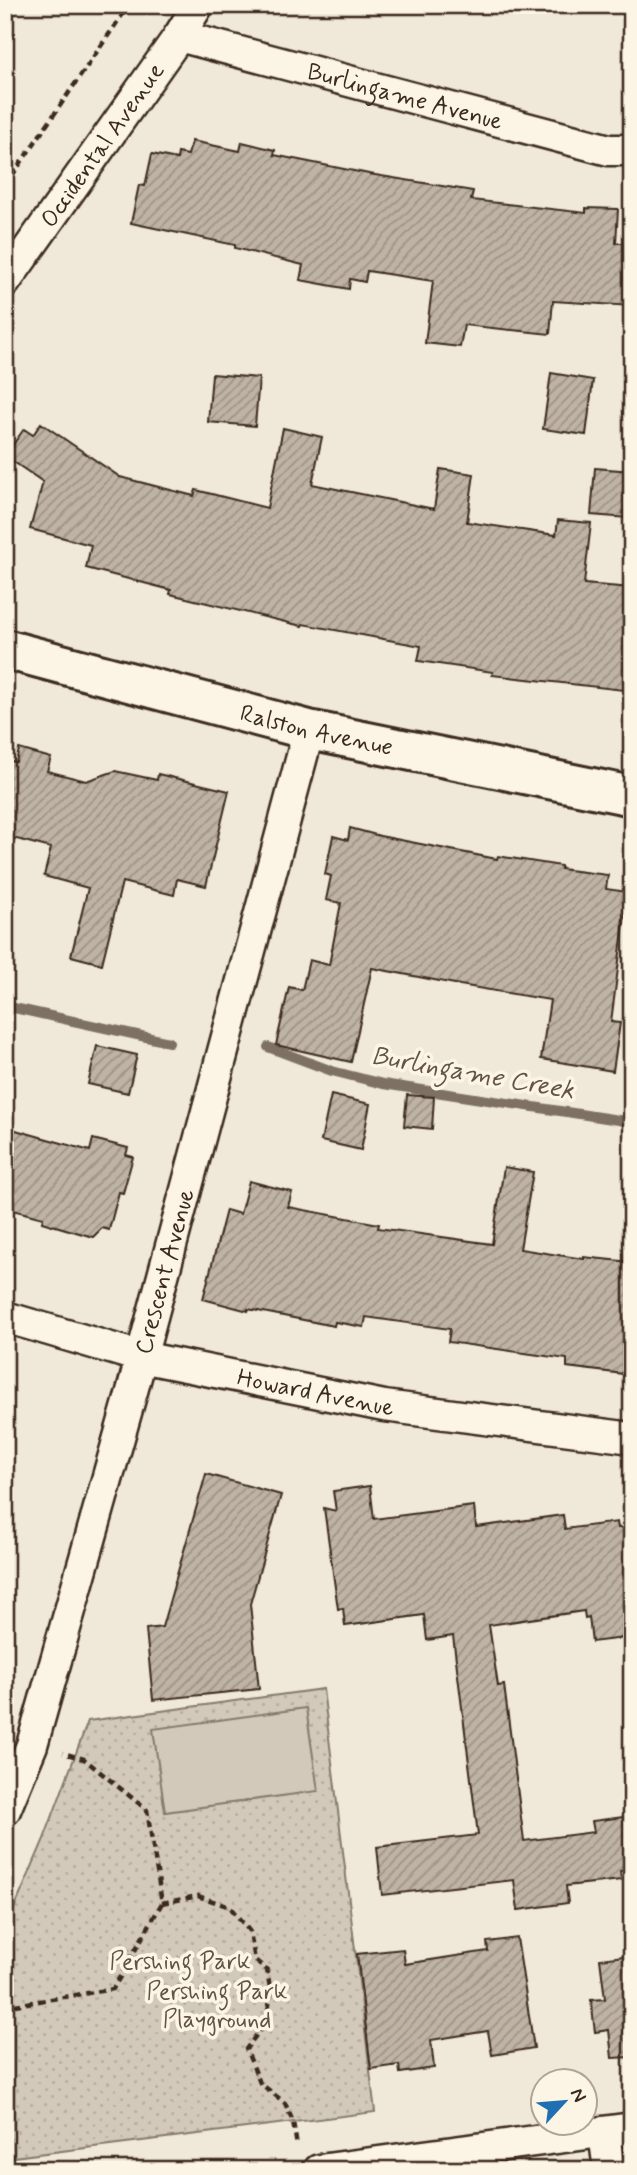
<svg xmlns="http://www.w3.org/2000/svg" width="637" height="2175" font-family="Mynerve,sans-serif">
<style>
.park{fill:url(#park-dots);stroke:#867a6c;stroke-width:2}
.garden{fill:#d2c9ba;stroke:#867a6c;stroke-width:2}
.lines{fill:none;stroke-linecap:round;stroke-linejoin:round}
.stream{stroke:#7e7163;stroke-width:10}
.building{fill:url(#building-hatch);stroke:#3b2a1e;stroke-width:2}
.minor-casing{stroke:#3b2a1e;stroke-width:35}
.tertiary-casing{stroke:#3b2a1e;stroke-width:44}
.path{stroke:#3b2a1e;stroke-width:4.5;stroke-dasharray:7 5;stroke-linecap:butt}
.minor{stroke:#fcf5e5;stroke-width:30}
.tertiary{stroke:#fcf5e5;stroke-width:38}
.labels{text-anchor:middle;stroke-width:7;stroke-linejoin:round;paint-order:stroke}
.street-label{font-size:24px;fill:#3b2a1e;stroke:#fcf5e5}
.park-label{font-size:24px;fill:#615245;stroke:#fcf5e5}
.water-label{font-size:26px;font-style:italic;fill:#625346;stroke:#fcf5e5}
</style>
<defs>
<pattern id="park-dots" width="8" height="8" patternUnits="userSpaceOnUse" patternTransform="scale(1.75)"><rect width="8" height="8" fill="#d2c9ba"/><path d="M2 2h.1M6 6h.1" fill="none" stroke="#b5ad9f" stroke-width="1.8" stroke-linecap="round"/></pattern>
<pattern id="building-hatch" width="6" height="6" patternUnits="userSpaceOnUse" patternTransform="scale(1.75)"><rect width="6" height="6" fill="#beb3a4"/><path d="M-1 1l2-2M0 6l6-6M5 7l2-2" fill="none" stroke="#9c9285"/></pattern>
</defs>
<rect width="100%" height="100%" fill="#f0e9d9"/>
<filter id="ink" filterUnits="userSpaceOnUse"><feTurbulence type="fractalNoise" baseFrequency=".0143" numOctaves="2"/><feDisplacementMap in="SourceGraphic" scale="14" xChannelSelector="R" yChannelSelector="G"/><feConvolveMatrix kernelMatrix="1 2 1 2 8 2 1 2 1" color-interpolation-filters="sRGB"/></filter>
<g filter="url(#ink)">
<path class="park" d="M323,1689L375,2112L5,2158V1930L44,1839L88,1721Z"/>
<path class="garden" d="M306,1708L318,1791L165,1812L153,1729Z"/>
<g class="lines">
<path class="stream" d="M5,1006L169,1042
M268,1047L332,1071L383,1084L632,1122"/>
</g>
<path class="building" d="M192,141L240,151L242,142L275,150L274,155L369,174L473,191L471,200L586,213V208L618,209L616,243H632V306L553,301L550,334L464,325L460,347L425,343L433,281L367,271L365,282L350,279L349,289L300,280L303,265L235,248V245L131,223L139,185L145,186L152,154L177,159L178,153L188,155Z
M551,373L593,380L586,435L543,429Z
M212,374L259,378L255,426L208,422Z
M41,423L120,477L194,496L196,490L267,508L283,428L322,437L312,484L434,509L440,469L474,474L467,522L556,535L558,520L591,523L584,584L632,588V691L492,675L493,672L418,661L421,646L303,624L302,626L170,594L171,590L86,568L91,545L30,529L43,482L5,456L24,429L33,435Z
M595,468L632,471L628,518L591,515Z
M19,749L51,758L47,771L86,781L115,771L157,780L158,774L229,791L206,886L177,879L174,895L122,882L102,964L71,956L88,888L44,876L51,848L5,836V760L16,762Z
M350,828L380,836L497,859L498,856L561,866V869L608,875L606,889L628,892L611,1022L620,1023L613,1071L541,1059L550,1000L460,985L372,968L351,1062L276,1045L289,987L302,990L309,960L329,965L341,903L326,900L331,876L325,874L333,836L348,840Z
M97,1046L137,1055L128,1093L88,1084Z
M331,1095L370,1104L361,1150L321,1141Z
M407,1095L434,1097L432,1129L404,1126Z
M5,1127L90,1151L93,1139L128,1148L126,1155L133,1157L123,1193L119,1192L109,1230L102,1228L93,1237L42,1222L43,1218L5,1208Z
M504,1167L533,1172L520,1249L584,1259V1257L630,1262L628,1279L632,1280V1375L567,1367V1359L448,1342L450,1329L366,1317L364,1327L335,1322L334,1326L248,1309V1311L203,1299L226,1210L240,1214L249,1181L292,1192L288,1207L379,1224L378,1228L492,1244Z
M206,1474L281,1495L250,1604L259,1689L153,1700L146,1629L162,1627Z
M370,1486L374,1519L474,1506L476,1527L563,1515L565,1529L617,1522L618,1528L632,1526V1637L592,1642L589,1617L585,1618L584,1611L489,1625L498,1686L504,1685L524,1841L594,1832L592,1821L632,1816V1869L620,1871L621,1880L566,1886L568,1903L518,1910L514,1880L382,1895L377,1847L478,1835L453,1636L427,1640L424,1615L345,1626L343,1608L338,1609L324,1508L336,1511L333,1491Z
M517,1938L534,2048L492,2055L488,2031L431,2040L434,2068L400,2073L399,2065L371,2069L357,1954L403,1949L405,1964L488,1951L487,1942Z
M632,1955L631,2057L612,2058L609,2030L595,2032L591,2000L605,1999L600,1959Z"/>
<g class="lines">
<defs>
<g id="minor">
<path id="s1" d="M179,36L609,150H632"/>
<path id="s2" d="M5,282L179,36L198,5"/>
<path id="s3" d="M5,1317L141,1357L384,1406L632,1438"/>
<path id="s4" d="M5,1810L32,1745L133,1388L309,730"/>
<path d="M604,2133L609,2170"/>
<path d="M319,2170L632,2128"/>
</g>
<g id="tertiary">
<path id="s5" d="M5,649L309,730L632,796"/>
</g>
</defs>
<use href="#minor" class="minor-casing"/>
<use href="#tertiary" class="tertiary-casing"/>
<path class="path" d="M5,186L129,5
M162,1903L198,1896L230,1907L250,1932L255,1960L267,1970L271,1994L266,2022L246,2049L260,2083L285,2103L293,2122L297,2146
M5,2013L15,2005L113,1989L162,1903L147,1810L84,1759L63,1753"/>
<use href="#minor" class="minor"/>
<use href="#tertiary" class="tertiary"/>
</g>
</g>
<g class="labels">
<g class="street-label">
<text dy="8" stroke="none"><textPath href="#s1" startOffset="234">Burlingame Avenue</textPath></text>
<text dy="8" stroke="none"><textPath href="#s2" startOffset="168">Occidental Avenue</textPath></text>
<text dy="8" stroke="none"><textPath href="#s5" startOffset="322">Ralston Avenue</textPath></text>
<text dy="8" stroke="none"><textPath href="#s4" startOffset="562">Crescent Avenue</textPath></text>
<text dy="8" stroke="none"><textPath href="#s3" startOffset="320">Howard Avenue</textPath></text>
</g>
<g class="park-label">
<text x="180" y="1969">Pershing Park</text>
<text x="217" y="1999">Pershing Park<tspan x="217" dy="28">Playground</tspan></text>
</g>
<g class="water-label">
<text transform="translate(473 1072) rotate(10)" y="9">Burlingame Creek</text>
</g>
</g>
<rect width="637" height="2175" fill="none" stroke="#fcf5e5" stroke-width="28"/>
<rect x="14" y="14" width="609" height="2147" fill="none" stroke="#3b2a1e" stroke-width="2.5" filter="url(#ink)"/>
<g transform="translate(564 2102) rotate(64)"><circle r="33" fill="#fcf5e5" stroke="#afa495" stroke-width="2"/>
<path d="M0-5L12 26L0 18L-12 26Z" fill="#1f6fb2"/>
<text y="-10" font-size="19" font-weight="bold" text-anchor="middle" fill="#3b2a1e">N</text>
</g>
</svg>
